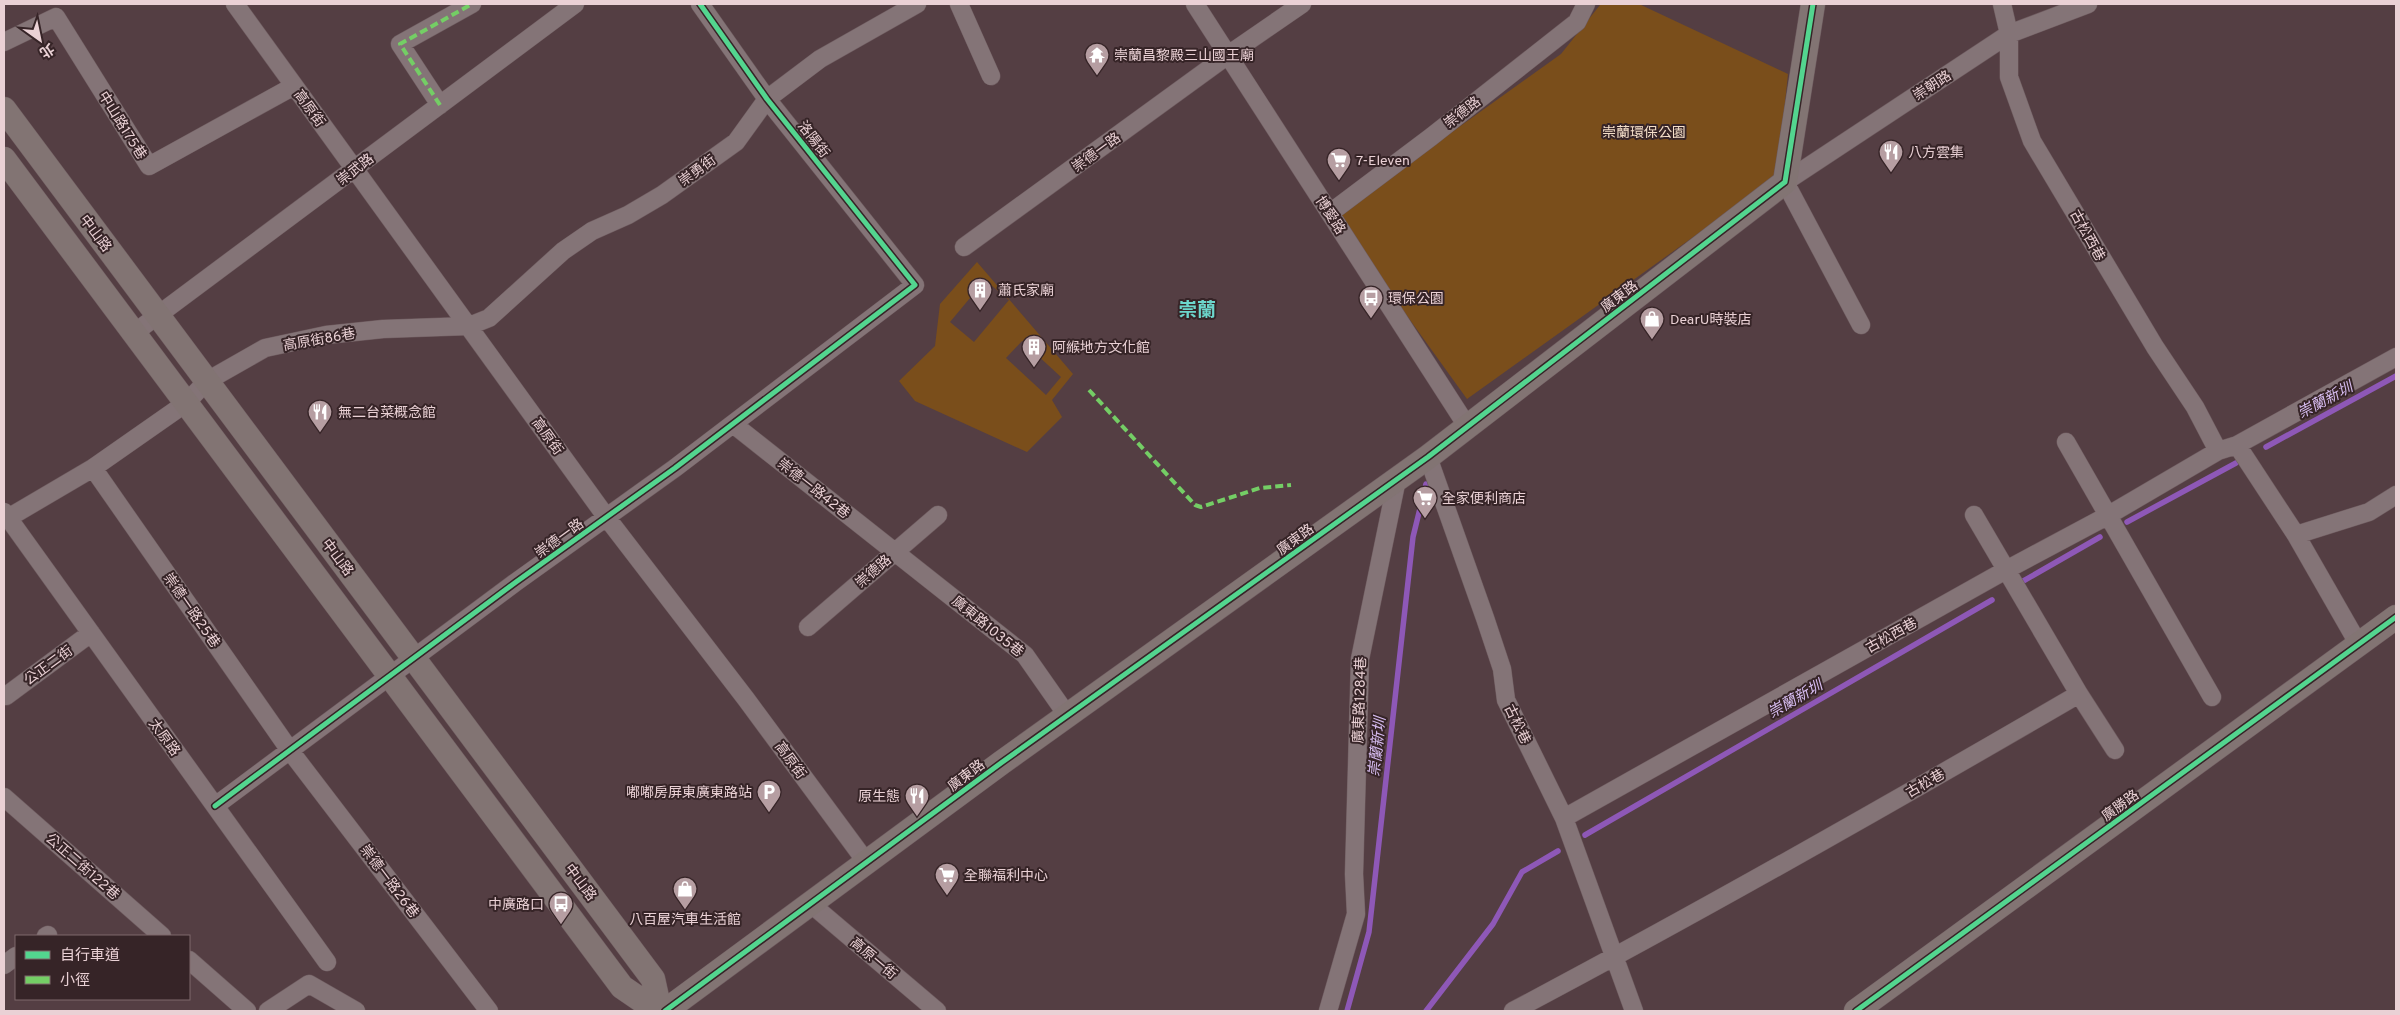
<svg xmlns="http://www.w3.org/2000/svg" width="2400" height="1015" font-family="Overpass,'Noto Sans TC',sans-serif">
<style>
.green{fill:#7a4e1b;fill-rule:evenodd}
.lines{fill:none;stroke-linecap:round;stroke-linejoin:round}
.stream{stroke:#8e58b7;stroke-width:5.5}
.street-casing{stroke:#6e5b5f;stroke-width:19}
.secondary-casing{stroke:#6e5b5f;stroke-width:25}
.street{stroke:#847477;stroke-width:18}
.secondary{stroke:#827473;stroke-width:24}
.quiet{stroke:#74ce65;stroke-width:4;stroke-dasharray:8 4;stroke-linecap:butt}
.cycleway-casing{stroke:#362427;stroke-width:8}
.cycleway{stroke:#53d58f;stroke-width:5}
.labels{text-anchor:middle;stroke-width:4;stroke-linejoin:round;paint-order:stroke}
.poi-label{font-size:14px;fill:#ead1d5;stroke:#362427;text-anchor:start}
.street-label{font-size:14px;fill:#ead1d5;stroke:#362427}
.park-label{font-size:14px;fill:#f6e0ca;stroke:#362427}
.water-label{font-size:15px;font-style:italic;fill:#d6bcf0;stroke:#362427}
.district-label{font-size:19px;font-weight:bold;fill:#6cd6cc;stroke:#362427}
</style>
<rect width="100%" height="100%" fill="#543e43"/>
<path class="green" d="M1603,4H1639L1788,74L1777,177L1467,399L1335,216L1561,54L1600,5Z
M977,262L1073,374L1052,400L1062,417L1027,452L915,401L899,381L935,346L940,304ZM985,280L1009,300L974,342L950,322ZM1022,341L1061,377L1046,395L1006,358Z"/>
<g class="lines">
<path class="stream" d="M2266,447L2396,376
M2127,522L2236,463
M2018,584L2100,537
M1585,835L1992,600
M1347,1011L1369,932L1413,537L1426,484
M1426,1011L1493,924L1522,872L1558,851"/>
<defs>
<path id="street" d="M235,4L607,518L746,699L867,863
M959,4L991,76
M1195,4L1467,426
M2002,4L2009,34V77L2032,141L2155,347L2195,407L2218,451
M4,42L56,17L149,166L294,86
M440,105L400,44L472,4
M1330,213L1431,137L1577,22L1586,4
M964,247L1228,55L1302,4
M1861,325L1785,182L2009,34L2088,4
M134,333L575,4
M733,424L1025,655L1067,715
M2066,442L2212,697
M2237,445L2296,535L2359,645
M1428,457L1485,618L1502,669L1506,700L1564,818L1634,1011
M93,468L291,752L489,1011
M4,512L327,962
M1974,515L2079,694L2115,750
M8,518L93,468L186,403L207,381L265,348L326,335L383,329L469,326L489,318L563,251L592,231L628,215L662,195L736,142L767,99L820,59L917,4
M2296,535L2369,512L2396,495
M808,627L938,515
M6,696L91,633
M4,797L162,936
M215,806L516,582L675,468L915,285L767,99L700,4
M1564,818L2006,570L2107,516L2218,451L2237,445L2396,357
M811,904L937,1011
M46,936L48,935
M189,960L247,1011
M4,965L16,956
M268,1011L309,984L356,1011
M1328,1011L1356,914L1354,874L1360,659L1397,479
M1513,1011C1704,910 1892,803 2079,694"/>
<path id="secondary" d="M4,109L653,979L660,1011
M4,159L622,987L657,1011
M665,1011L1001,763L1428,457L1785,182L1813,4
M1856,1011L2396,617"/>
</defs>
<use href="#street" class="street-casing"/>
<use href="#secondary" class="secondary-casing"/>
<use href="#street" class="street"/>
<use href="#secondary" class="secondary"/>
<path class="quiet" d="M440,105L400,44L472,4
M1089,390L1195,505L1201,507L1260,488L1291,485"/>
<defs>
<path id="cycleway" d="M215,806L516,582L675,468L915,285L767,99L700,4
M665,1011L1001,763L1428,457L1785,182L1813,4
M1856,1011L2396,617"/>
</defs>
<use href="#cycleway" class="cycleway-casing"/>
<use href="#cycleway" class="cycleway"/>
</g>
<defs>
<symbol id="temple-pin" viewBox="-11 -11 22 30"><path d="M0 17L-7.5 6A9.5 9.5 0 1 1 7.5 6Z" fill="#b69ea2" stroke="#362427"/><path d="M0-6L5-2H3V0L6.5 2.5H4V6H1.5V3h-3V6H-4V2.5H-6.5L-3 0V-2H-5Z" fill="#fff"/></symbol>
<symbol id="restaurant-pin" viewBox="-11 -11 22 30"><path d="M0 17L-7.5 6A9.5 9.5 0 1 1 7.5 6Z" fill="#b69ea2" stroke="#362427"/><path d="M-5-6h1v4h1v-4h1v4h1v-4h1v5L-1.5 .5V6h-2V.5L-5-1ZM5-6V6H3V1.5H1.5Q1.5-4 5-6Z" fill="#fff"/></symbol>
<symbol id="supermarket-pin" viewBox="-11 -11 22 30"><path d="M0 17L-7.5 6A9.5 9.5 0 1 1 7.5 6Z" fill="#b69ea2" stroke="#362427"/><path d="M-6-5.5h2.5l.6 2H6L4.5 2H-2.5L-4.4-4H-6ZM-1.5 3.2a1.3 1.3 0 1 0 .1 0ZM3 3.2a1.3 1.3 0 1 0 .1 0Z" fill="#fff"/></symbol>
<symbol id="building-pin" viewBox="-11 -11 22 30"><path d="M0 17L-7.5 6A9.5 9.5 0 1 1 7.5 6Z" fill="#b69ea2" stroke="#362427"/><path d="M-4-6H4V6H1V3H-1V6H-4ZM-2.5-4.3h1.7v1.8h-1.7ZM.8-4.3h1.7v1.8H.8ZM-2.5-1h1.7V.8h-1.7ZM.8-1h1.7V.8H.8Z" fill="#fff"/></symbol>
<symbol id="bus-pin" viewBox="-11 -11 22 30"><path d="M0 17L-7.5 6A9.5 9.5 0 1 1 7.5 6Z" fill="#b69ea2" stroke="#362427"/><path d="M-5-6H5V4H4V6H2V4H-2V6H-4V4H-5ZM-3.5-4V0h7V-4ZM-3.5 1.2v1.5H-2V1.2ZM2 1.2v1.5H3.5V1.2Z" fill="#fff"/></symbol>
<symbol id="shop-pin" viewBox="-11 -11 22 30"><path d="M0 17L-7.5 6A9.5 9.5 0 1 1 7.5 6Z" fill="#b69ea2" stroke="#362427"/><path d="M-5-2.5h2.3a2.7 3.5 0 0 1 5.4 0H5L5.5 6h-11ZM-1.5-2.5h3a1.5 2.3 0 0 0-3 0Z" fill="#fff"/></symbol>
<symbol id="parking-pin" viewBox="-11 -11 22 30"><path d="M0 17L-7.5 6A9.5 9.5 0 1 1 7.5 6Z" fill="#b69ea2" stroke="#362427"/><path d="M-3.5-5.5H1a3.5 3.5 0 0 1 0 7H-1V5.5H-3.5ZM-1-3.4V-.6H.8a1.4 1.4 0 0 0 0-2.8Z" fill="#fff"/></symbol>
</defs>
<g fill-rule="evenodd">
<use href="#temple-pin" x="1083" y="41" width="28" height="38"/>
<use href="#restaurant-pin" x="1877" y="138" width="28" height="38"/>
<use href="#supermarket-pin" x="1325" y="146" width="28" height="38"/>
<use href="#building-pin" x="966" y="276" width="28" height="38"/>
<use href="#bus-pin" x="1357" y="284" width="28" height="38"/>
<use href="#shop-pin" x="1638" y="305" width="28" height="38"/>
<use href="#building-pin" x="1020" y="333" width="28" height="38"/>
<use href="#restaurant-pin" x="306" y="398" width="28" height="38"/>
<use href="#supermarket-pin" x="1411" y="484" width="28" height="38"/>
<use href="#parking-pin" x="755" y="778" width="28" height="38"/>
<use href="#restaurant-pin" x="903" y="782" width="28" height="38"/>
<use href="#supermarket-pin" x="933" y="861" width="28" height="38"/>
<use href="#shop-pin" x="671" y="875" width="28" height="38"/>
<use href="#bus-pin" x="547" y="890" width="28" height="38"/>
</g>
<g class="labels">
<g class="poi-label">
<text x="1114" y="60">崇蘭昌黎殿三山國王廟</text>
<text x="1908" y="157">八方雲集</text>
<text x="1356" y="165">7-Eleven</text>
<text x="998" y="295">蕭氏家廟</text>
<text x="1388" y="303">環保公園</text>
<text x="1670" y="324">DearU時裝店</text>
<text x="1052" y="352">阿緱地方文化館</text>
<text x="338" y="417">無二台菜概念館</text>
<text x="1442" y="503">全家便利商店</text>
<text x="752" y="797" text-anchor="end">嘟嘟房屏東廣東路站</text>
<text x="900" y="801" text-anchor="end">原生態</text>
<text x="964" y="880">全聯福利中心</text>
<text x="544" y="909" text-anchor="end">中廣路口</text>
<text x="685" y="924" text-anchor="middle">八百屋汽車生活館</text>
</g>
<g class="street-label">
<text transform="translate(1932 85) rotate(-33)" y="5">崇朝路</text>
<text transform="translate(310 108) rotate(54)" y="5">高原街</text>
<text transform="translate(1462 112) rotate(-38)" y="5">崇德路</text>
<text transform="translate(123 125) rotate(58)" y="5">中山路175巷</text>
<text transform="translate(814 139) rotate(52)" y="5">洛陽街</text>
<text transform="translate(1096 152) rotate(-36)" y="5">崇德一路</text>
<text transform="translate(355 169) rotate(-37)" y="5">崇武路</text>
<text transform="translate(697 170) rotate(-36)" y="5">崇勇街</text>
<text transform="translate(1331 215) rotate(57)" y="5">博愛路</text>
<text transform="translate(96 233) rotate(53)" y="5">中山路</text>
<text transform="translate(2088 235) rotate(61)" y="5">古松西巷</text>
<text transform="translate(1619 296) rotate(-37)" y="5">廣東路</text>
<text transform="translate(319 339) rotate(-10)" y="5">高原街86巷</text>
<text transform="translate(548 436) rotate(54)" y="5">高原街</text>
<text transform="translate(814 488) rotate(38)" y="5">崇德一路42巷</text>
<text transform="translate(559 538) rotate(-36)" y="5">崇德一路</text>
<text transform="translate(1295 539) rotate(-36)" y="5">廣東路</text>
<text transform="translate(338 557) rotate(53)" y="5">中山路</text>
<text transform="translate(873 571) rotate(-41)" y="5">崇德路</text>
<text transform="translate(192 610) rotate(55)" y="5">崇德一路25巷</text>
<text transform="translate(988 626) rotate(39)" y="5">廣東路1035巷</text>
<text transform="translate(1891 635) rotate(-29)" y="5">古松西巷</text>
<text transform="translate(48 665) rotate(-36)" y="5">公正二街</text>
<text transform="translate(1359 700) rotate(-88)" y="5">廣東路1284巷</text>
<text transform="translate(1518 724) rotate(64)" y="5">古松巷</text>
<text transform="translate(165 737) rotate(54)" y="5">太原路</text>
<text transform="translate(791 760) rotate(54)" y="5">高原街</text>
<text transform="translate(966 775) rotate(-37)" y="5">廣東路</text>
<text transform="translate(1925 783) rotate(-30)" y="5">古松巷</text>
<text transform="translate(2120 805) rotate(-36)" y="5">廣勝路</text>
<text transform="translate(83 866) rotate(41)" y="5">公正二街122巷</text>
<text transform="translate(390 881) rotate(53)" y="5">崇德一路26巷</text>
<text transform="translate(581 882) rotate(53)" y="5">中山路</text>
<text transform="translate(874 958) rotate(40)" y="5">高原一街</text>
</g>
<g class="park-label">
<text x="1644" y="137">崇蘭環保公園</text>
</g>
<g class="water-label">
<text transform="translate(2325 400) rotate(-28)" y="5">崇蘭新圳</text>
<text transform="translate(1795 699) rotate(-30)" y="5">崇蘭新圳</text>
<text transform="translate(1377 747) rotate(-84)" y="5">崇蘭新圳</text>
</g>
<g class="district-label">
<text x="1197" y="316">崇蘭</text>
</g>
</g>
<rect width="2400" height="1015" fill="none" stroke="#ead1d5" stroke-width="10"/>
<rect x="15" y="935" width="175" height="65" fill="#362427" stroke="#7e696d"/>
<rect x="25" y="951" width="25" height="8" fill="#53d58f" stroke="#7e696d"/>
<text x="60" y="960" font-size="15" fill="#ead1d5">自行車道</text>
<rect x="25" y="976" width="25" height="8" fill="#74ce65" stroke="#7e696d"/>
<text x="60" y="985" font-size="15" fill="#ead1d5">小徑</text>
<g transform="translate(40 40) rotate(147)" stroke="#362427" stroke-width="4" paint-order="stroke">
<path d="M0-4L9 19L0 12L-9 19Z" fill="#ead1d5"/>
<text y="-8" font-size="14" font-weight="bold" text-anchor="middle" fill="#ead1d5">北</text>
</g>
</svg>
